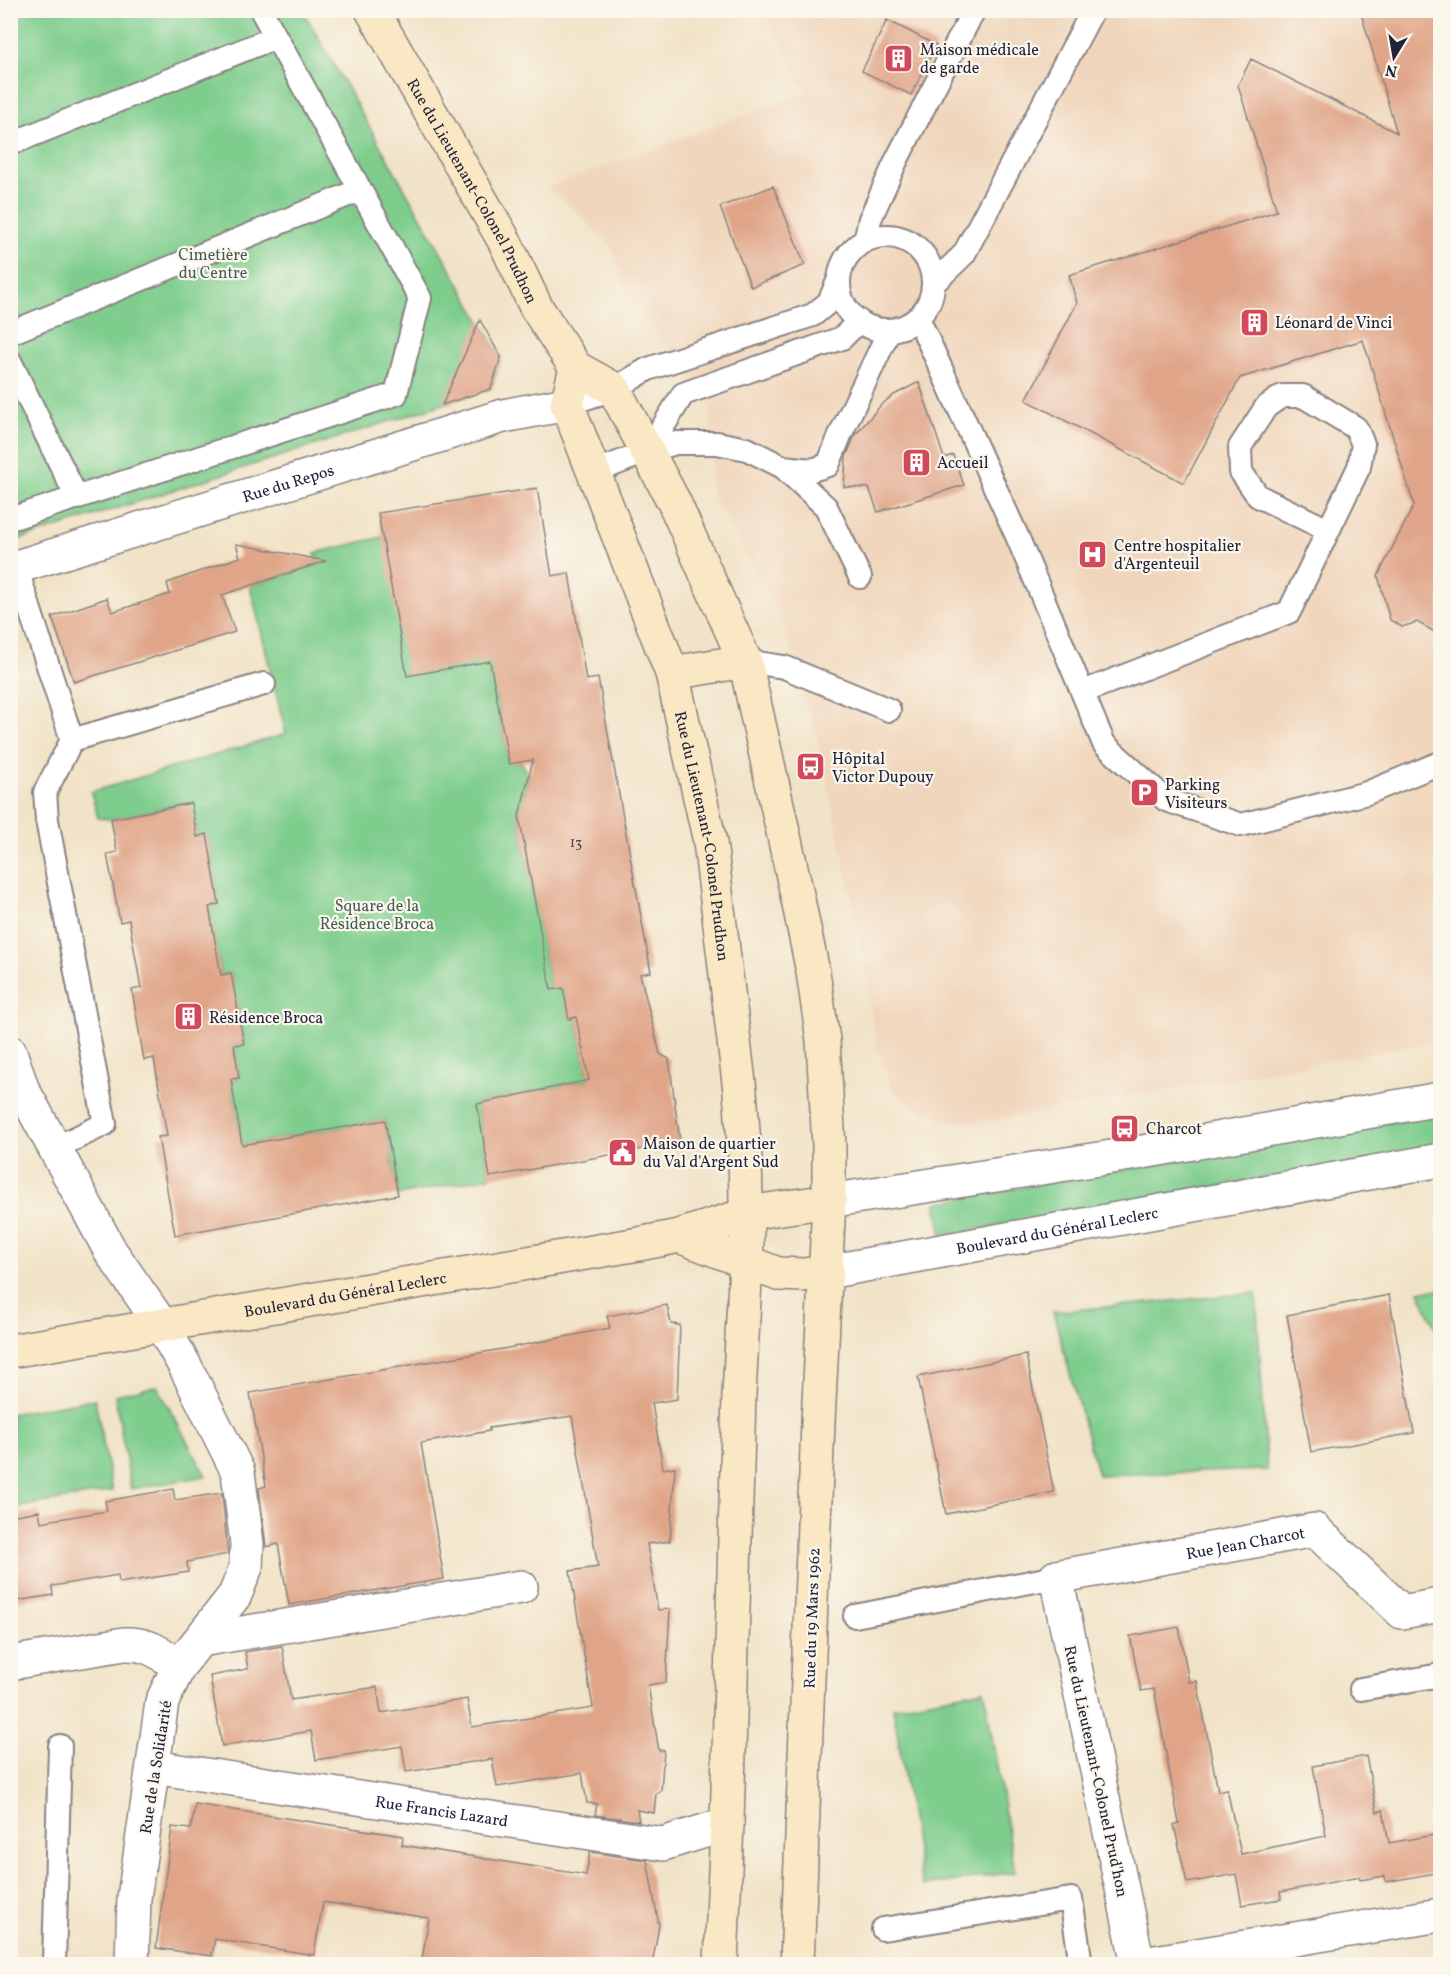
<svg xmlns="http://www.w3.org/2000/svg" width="1451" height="1975" font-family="Vollkorn,serif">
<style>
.built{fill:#f0d6bc}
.green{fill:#7ecd8d;stroke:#507864;stroke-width:1.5}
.building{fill:#e0a588}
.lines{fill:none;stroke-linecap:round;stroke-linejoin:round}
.service-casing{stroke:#8a8281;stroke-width:26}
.pedestrian-casing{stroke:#8a8281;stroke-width:36}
.minor-casing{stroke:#8a8281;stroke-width:36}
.tertiary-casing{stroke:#8a8281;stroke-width:36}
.secondary-casing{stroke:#8a8281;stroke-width:36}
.service{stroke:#fff;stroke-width:22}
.pedestrian{stroke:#fff;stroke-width:33}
.minor{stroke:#fff;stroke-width:33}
.tertiary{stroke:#fff;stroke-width:33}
.secondary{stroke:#fae7c3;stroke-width:33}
.labels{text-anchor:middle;stroke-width:4.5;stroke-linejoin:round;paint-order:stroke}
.number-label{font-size:14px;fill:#52434e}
.poi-label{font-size:16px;fill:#22223b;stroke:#fbf7ec;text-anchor:start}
.street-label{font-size:16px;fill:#22223b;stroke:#fbf7ec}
.park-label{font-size:16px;fill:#425e58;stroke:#fbf7ec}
</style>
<rect width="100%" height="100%" fill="#fbf7ec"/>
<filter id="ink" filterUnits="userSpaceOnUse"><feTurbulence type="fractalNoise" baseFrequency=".0167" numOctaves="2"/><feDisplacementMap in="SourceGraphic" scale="12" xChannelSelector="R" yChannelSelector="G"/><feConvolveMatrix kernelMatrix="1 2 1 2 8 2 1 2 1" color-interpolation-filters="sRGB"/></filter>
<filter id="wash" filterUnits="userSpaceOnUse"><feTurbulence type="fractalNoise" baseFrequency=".008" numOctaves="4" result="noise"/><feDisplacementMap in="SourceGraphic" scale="24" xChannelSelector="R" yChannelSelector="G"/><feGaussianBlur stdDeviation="1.35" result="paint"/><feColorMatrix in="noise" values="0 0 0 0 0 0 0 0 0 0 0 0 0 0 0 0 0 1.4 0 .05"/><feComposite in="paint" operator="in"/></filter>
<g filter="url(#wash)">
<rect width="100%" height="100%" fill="#f1e3c7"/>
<path class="built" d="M765,11H1440V1041L976,1123L948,1121L909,1104L892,1089L877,1048L854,907L818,741L779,611L712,496L710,404L629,297L611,245L548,187L806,93Z"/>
<path class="green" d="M11,11H303L501,357L491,389L11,542Z
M382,537L501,659L496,695L509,763L521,762L529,775L519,816L551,989L563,988L569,1018L576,1017L589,1080L477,1104L490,1177L398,1195L385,1120L242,1145L231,1079L239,1078L234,1045L244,1043L231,973L221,975L209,907L219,904L207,835L197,837L190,803L111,819L98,818L91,792L286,734L250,586L318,564L315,553Z
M1440,1113V1147L942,1236L936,1203Z
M1440,1290V1338L1419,1291Z
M1256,1293L1267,1470L1098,1475L1053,1312Z
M157,1386L206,1476L131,1489L115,1395Z
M95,1399L112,1491L14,1508L10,1488L11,1414Z
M984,1690L1015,1872L922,1886L893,1707Z"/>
<g id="blocks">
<path class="building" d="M1360,10H1440V635L1417,622L1402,627L1390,620L1378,576L1414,505L1363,340L1240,378L1184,483L1026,400L1077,303L1069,275L1277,211L1238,85L1251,59L1397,133Z
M887,20L936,45L911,95L862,71Z
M773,186L805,265L751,287L720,207Z
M480,320L501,357L491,389L442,405Z
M919,382L944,458L953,455L964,485L878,512L869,488L844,487L846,457L855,435L881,405L894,395Z
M537,488L552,576L569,573L586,680L598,678L651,972L640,974L660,1054L669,1059L680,1142L490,1177L477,1104L589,1080L576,1017L569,1019L563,988L551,990L519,816L533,760L509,764L490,661L407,676L378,513Z
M236,544L326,561L222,595L235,632L74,682L52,617L107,598L112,612L170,594L167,583L240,557Z
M191,803L197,837L207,834L219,904L209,907L221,975L231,973L244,1044L234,1045L239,1078L231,1079L242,1145L385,1120L398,1195L175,1235L158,1137L167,1136L154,1058L144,1060L132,990L141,988L129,920L120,922L107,854L117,852L111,819Z
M1389,1295L1414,1433L1311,1452L1287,1315Z
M667,1305L671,1324L680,1325L677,1399L652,1403L663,1469L675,1467L670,1541L647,1544L658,1610L670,1609L666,1682L648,1685L659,1751L664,1750L661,1791L656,1794L654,1813L637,1810L639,1821L595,1815L597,1804L587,1803L582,1773L497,1787L492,1759L406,1772L402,1746L316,1760L311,1731L222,1746L210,1676L248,1669L245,1652L282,1646L291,1700L377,1687L381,1713L467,1699L472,1727L593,1708L570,1571L598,1567L572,1416L489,1428V1431L421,1443L444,1579L289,1605L278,1544L266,1547L259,1488L266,1486L250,1393L508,1348L610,1328L607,1316Z
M1026,1355L1054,1492L946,1514L918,1377Z
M173,1489L175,1500L222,1493L228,1554L187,1562L188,1572L119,1583L118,1575L52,1586L53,1595L10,1602V1516L39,1511L41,1522L107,1511L105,1501Z
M1179,1627L1189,1682L1197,1681L1218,1791L1227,1789L1241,1854L1326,1836L1313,1766L1366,1756L1377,1812L1383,1810L1389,1843L1440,1834V1865L1435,1866L1436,1873L1386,1882L1385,1876L1360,1880L1359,1877L1280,1892L1281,1899L1242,1905L1236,1874L1187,1883L1174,1825L1179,1823L1154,1689L1141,1691L1130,1636Z
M195,1804L403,1836L402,1845L586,1875L590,1852L647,1860L659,1926L652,1965H421L429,1918L323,1902L314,1955L215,1939L212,1956L156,1948L172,1827L191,1829Z"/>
</g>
</g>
<g filter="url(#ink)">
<use href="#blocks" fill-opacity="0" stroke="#8a8281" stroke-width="1.5"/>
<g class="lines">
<defs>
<path id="service" d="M10,144L276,37
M839 283a47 47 0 1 1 94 0a47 47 0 1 1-94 0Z
M865,241L870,219L897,159L974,10
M934,283L964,254L1093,10
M918,318L1017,536L1104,744L1166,800L1241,825L1367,793L1440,763
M10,333L360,190
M10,361L77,498
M567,404L614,389L648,369L813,315L829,302L839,279
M648,451L683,394L842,338L859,321
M783,467L812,470L828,465L841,433L889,331
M595,472L648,451L676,443H717L747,449L783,467L826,507L860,577
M10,519L396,394L420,298L261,10
M16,567L72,740L45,792L47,820L105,1124L55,1148
M745,661L784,667L889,710
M1083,692L1289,612L1359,467L1363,444L1356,428L1303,396H1282L1266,407L1240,447L1241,472L1258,496L1328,530
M72,740L264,684
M855,1616L1056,1577
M1361,1689L1440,1675
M883,1929L1071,1899L1081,1964
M54,1964L60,1746"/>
<path id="pedestrian" d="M200,1640L521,1587"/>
<g id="minor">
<path id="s1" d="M10,569L503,416L567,404"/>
<path d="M10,1052L22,1088L111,1252L161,1324L185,1366L238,1472L247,1544L246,1567L235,1595L179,1666L162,1702L134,1898L132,1964"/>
<path d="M10,1663L124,1644C149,1643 160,1653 179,1666"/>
<path id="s2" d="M153,1767L663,1844L727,1824"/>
<path id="s3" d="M1138,1964L1056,1577L1315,1530L1402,1612L1440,1605"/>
<path d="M1143,1964L1440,1915"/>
</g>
<g id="tertiary">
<path d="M829,1201L1137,1153L1440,1099"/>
<path id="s4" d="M827,1272L1440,1160"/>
</g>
<g id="secondary">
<path id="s5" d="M372,10L505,242L536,307L576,368L614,389L674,502L745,661L796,890L813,972L823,1040L829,1147V1201L818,1422L797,1964"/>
<path id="s6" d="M576,368L567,404L672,673L710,842L740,1091L745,1157L747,1242L739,1395L727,1824L721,1964"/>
<path d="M672,673L745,661"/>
<path d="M679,1236L778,1274L803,1275L827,1272"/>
<path id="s7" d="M10,1351L639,1244L679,1236L755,1212L829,1201"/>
</g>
</defs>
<use href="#service" class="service-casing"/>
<use href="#pedestrian" class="pedestrian-casing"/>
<use href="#minor" class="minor-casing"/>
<use href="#tertiary" class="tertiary-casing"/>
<use href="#secondary" class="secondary-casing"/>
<use href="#service" class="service"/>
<use href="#pedestrian" class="pedestrian"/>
<use href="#minor" class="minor"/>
<use href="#tertiary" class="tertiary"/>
<use href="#secondary" class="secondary"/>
</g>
</g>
<defs>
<symbol id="building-square" viewBox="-11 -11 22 22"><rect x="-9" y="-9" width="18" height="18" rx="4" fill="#d1495b" stroke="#fbf7ec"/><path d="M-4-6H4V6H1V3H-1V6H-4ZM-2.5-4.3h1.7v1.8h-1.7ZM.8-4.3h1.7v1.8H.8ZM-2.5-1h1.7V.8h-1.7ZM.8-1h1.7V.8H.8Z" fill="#fff"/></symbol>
<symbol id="hospital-square" viewBox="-11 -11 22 22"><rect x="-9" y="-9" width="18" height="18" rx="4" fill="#d1495b" stroke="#fbf7ec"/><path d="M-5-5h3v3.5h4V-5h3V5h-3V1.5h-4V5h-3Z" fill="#fff"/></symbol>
<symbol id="bus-square" viewBox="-11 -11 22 22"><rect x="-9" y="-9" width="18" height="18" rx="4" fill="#d1495b" stroke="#fbf7ec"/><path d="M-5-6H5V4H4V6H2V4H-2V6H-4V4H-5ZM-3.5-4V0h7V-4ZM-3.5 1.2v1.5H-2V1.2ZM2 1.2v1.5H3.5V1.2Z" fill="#fff"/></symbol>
<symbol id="parking-square" viewBox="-11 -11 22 22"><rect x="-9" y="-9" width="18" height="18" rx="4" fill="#d1495b" stroke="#fbf7ec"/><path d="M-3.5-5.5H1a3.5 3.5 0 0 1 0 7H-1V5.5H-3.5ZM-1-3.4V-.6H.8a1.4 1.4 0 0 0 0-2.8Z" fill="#fff"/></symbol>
<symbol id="civic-square" viewBox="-11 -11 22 22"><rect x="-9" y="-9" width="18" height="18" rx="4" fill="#d1495b" stroke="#fbf7ec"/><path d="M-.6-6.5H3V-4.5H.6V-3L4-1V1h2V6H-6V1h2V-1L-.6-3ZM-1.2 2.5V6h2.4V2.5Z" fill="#fff"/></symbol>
</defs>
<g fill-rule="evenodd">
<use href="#building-square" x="882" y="42" width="33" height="33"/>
<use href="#building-square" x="1238" y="306" width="33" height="33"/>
<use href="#building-square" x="900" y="446" width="33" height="33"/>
<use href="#hospital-square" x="1076" y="538" width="33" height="33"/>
<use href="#bus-square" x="794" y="750" width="33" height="33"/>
<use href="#parking-square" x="1128" y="776" width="33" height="33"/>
<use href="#building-square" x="172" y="1000" width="33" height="33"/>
<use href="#bus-square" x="1108" y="1112" width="33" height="33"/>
<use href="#civic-square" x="606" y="1136" width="33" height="33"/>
</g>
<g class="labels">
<g class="number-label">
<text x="576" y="847">13</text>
</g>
<g class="poi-label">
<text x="920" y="55">Maison médicale<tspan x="920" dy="18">de garde</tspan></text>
<text x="1275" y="328">Léonard de Vinci</text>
<text x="937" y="468">Accueil</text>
<text x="1114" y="551">Centre hospitalier<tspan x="1114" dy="18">d'Argenteuil</tspan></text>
<text x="832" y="764">Hôpital<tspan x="832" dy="18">Victor Dupouy</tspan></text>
<text x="1165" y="790">Parking<tspan x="1165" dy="18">Visiteurs</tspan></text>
<text x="209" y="1023">Résidence Broca</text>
<text x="1146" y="1134">Charcot</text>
<text x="643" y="1149">Maison de quartier<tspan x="643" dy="18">du Val d'Argent Sud</tspan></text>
</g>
<g class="street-label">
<text dy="6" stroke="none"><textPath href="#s5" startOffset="207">Rue du Lieutenant-Colonel Prudhon</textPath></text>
<text dy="6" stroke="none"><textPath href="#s1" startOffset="291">Rue du Repos</textPath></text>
<text dy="6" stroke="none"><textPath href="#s6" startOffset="492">Rue du Lieutenant-Colonel Prudhon</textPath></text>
<text dy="6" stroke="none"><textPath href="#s4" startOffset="234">Boulevard du Général Leclerc</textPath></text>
<text dy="6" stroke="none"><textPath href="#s7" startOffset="340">Boulevard du Général Leclerc</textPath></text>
<text dy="6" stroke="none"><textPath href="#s3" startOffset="588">Rue Jean Charcot</textPath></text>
<text transform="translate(811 1618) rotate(-88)" y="6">Rue du 19 Mars 1962</text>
<text transform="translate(155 1767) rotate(-81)" y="6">Rue de la Solidarité</text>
<text transform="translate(1097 1771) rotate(78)" y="6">Rue du Lieutenant-Colonel Prud'hon</text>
<text dy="6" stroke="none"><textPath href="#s2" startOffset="292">Rue Francis Lazard</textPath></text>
</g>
<g class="park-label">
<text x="213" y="260">Cimetière<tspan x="213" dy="18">du Centre</tspan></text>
<text x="377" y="911">Square de la<tspan x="377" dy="18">Résidence Broca</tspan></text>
</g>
</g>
<rect width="1451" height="1975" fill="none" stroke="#fbf7ec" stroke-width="36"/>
<g transform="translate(1394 57) rotate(191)" stroke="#fbf7ec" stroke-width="4.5" paint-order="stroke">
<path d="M0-4.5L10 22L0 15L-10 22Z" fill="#22223b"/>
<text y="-9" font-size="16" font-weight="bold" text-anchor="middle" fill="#22223b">N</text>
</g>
</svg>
